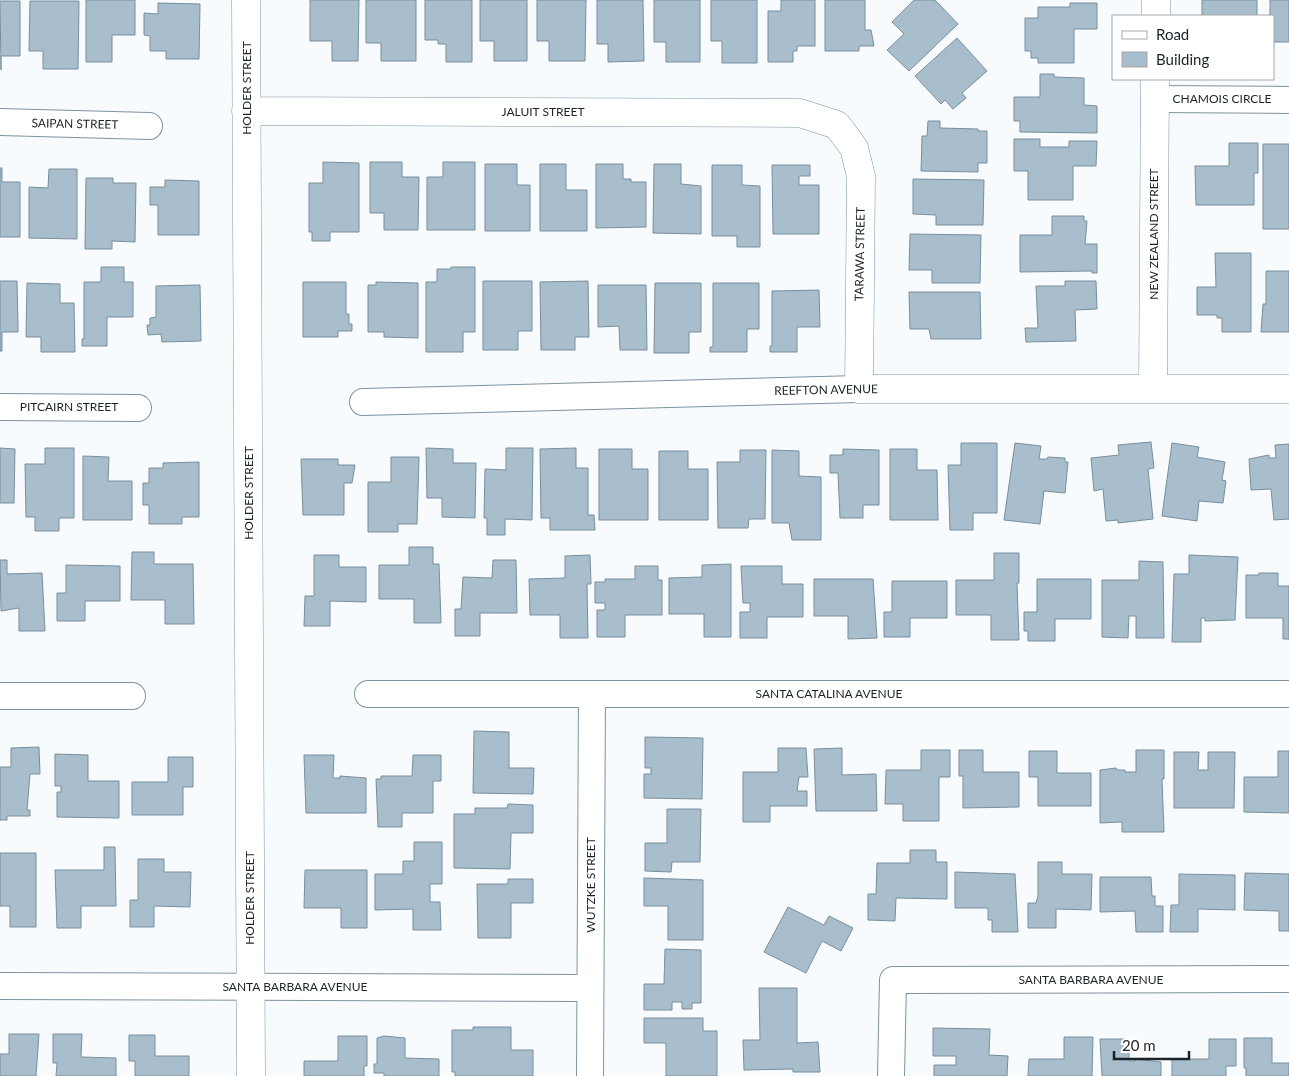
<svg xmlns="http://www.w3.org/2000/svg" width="1289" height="1076" font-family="Lato,sans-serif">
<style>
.building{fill:#a8becc;stroke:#798e9c}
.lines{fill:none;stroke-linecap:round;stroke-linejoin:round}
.street-casing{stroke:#7d93a0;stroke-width:28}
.secondary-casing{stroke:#7d93a0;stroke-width:29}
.street{stroke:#fff;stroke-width:26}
.secondary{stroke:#fff;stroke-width:28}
.labels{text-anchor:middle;stroke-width:4;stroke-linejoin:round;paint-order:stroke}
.street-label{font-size:12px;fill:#1a2328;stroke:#fff}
</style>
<rect width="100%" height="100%" fill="#f7fbfe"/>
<path class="building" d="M86,0H135V35H112V62H86Z
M310,0H359L358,61H332V41H310Z
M366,0H416V61H381V43H366Z
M425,0H472V62H446V44H438V40H425Z
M480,0H527V61H494V41H480Z
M537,0H586L585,61H549V41H537Z
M597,0H643L644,61L608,62V44H597Z
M654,0H700V62H666V42H654Z
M711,0H757V63H722V41H711Z
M781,0H815V46H797V51H793V62H768V11H781Z
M825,0H865V30H871L874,46H859V51H825Z
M914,0H935L958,24L909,71L887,50L904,34L892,22Z
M1202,0H1257V16H1202Z
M1270,0H1289V42H1273V16H1266L1270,15Z
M0,1H20V56H1V70Z
M30,1H79L78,69H43V51H29Z
M158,3L200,4L199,59H166V51H150V36L144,35V13L158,14Z
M1070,3H1097V29H1074V63H1038V58H1031V51H1025V18H1038V7H1070Z
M957,38L987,71L962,93L966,98L953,109L945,100L941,104L915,76Z
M1040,74H1054V77L1084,78V105L1097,106V133L1020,132V121H1014V97H1040Z
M928,121H940V128L978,129V131H987V163H978V172L921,171L922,136H927Z
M1014,139H1040V147H1069V141H1097L1096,166H1073V200H1028V171H1014Z
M1229,143H1258V173H1254V205H1196L1195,166H1229Z
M1263,144H1289V229H1263Z
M323,162L359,163V232H330V241H312V232H309V183H323Z
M370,162H402V177H419L418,230H384V213H370Z
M443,162H475V230H427V177H443Z
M485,164H517V185H530V231H485Z
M540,164H566V190H587V231H540Z
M596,164H623V179H631V182H646V227L596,228Z
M654,164H681V184L701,186V234L653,233Z
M712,165H742V185L760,186V247H737V236H712Z
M772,165H810V176H799V185H819V234H773Z
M0,168H2V182H20V237H0Z
M49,169H77V239L29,238V187L48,188Z
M86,178H113V183H136L135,242L112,241V249H85Z
M913,179L984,180L983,225H936V215L913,214Z
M165,180L199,181V235H158V205H150V187H165Z
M1052,216H1084V221H1087L1085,244H1097V273H1092V271L1020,272V235H1052Z
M910,234L981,235L980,283H932V270H909Z
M1215,253H1251V332H1222V318H1217V315H1197V287H1216Z
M101,267H124V282H133V317H107V346H82V339H84V282H101Z
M451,267H475V332H463V352H426V282H437V269H451Z
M1266,271H1289V332H1261L1263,304H1266Z
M0,281H17L18,325V332H2V351H0Z
M483,281H532V331H518V350H483Z
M588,281L589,337H575V350H541L540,282Z
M1065,281H1096L1097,309L1075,310L1076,341L1026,342L1025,328H1038L1036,286H1065Z
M303,282H346V314H349V324H352V331H338V337H303Z
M376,282L418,283V338L384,337V332H368V285H376Z
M27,283L60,284V303H74L75,352H41V337H26Z
M655,283H701V332H689V353H654Z
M713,283H759V329H747V352H710V347H713Z
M200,285L201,341L162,342L161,334L148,335L147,325H150V318L156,317V286Z
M598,285H646L647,350H620L619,326L598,327Z
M819,290L820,327H797V352H770V346H772V291Z
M909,292H980L981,339H931L929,329H910Z
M1151,442L1154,468L1148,469L1153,519L1118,523V520L1106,521L1103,489L1094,491L1091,458L1119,455L1118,445Z
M961,443H997V513H973V530H950L948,465H961Z
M1015,443L1041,446L1039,459H1047L1048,457L1065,458V462H1068L1065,493L1044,491L1040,524L1004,520Z
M1172,443L1199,447L1197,457L1225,462L1222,480L1226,481L1223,503L1199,501L1197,521L1162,516Z
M1289,444V519L1274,520L1271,489L1251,490L1249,459L1269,455V458H1276L1275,445Z
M0,448L15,449L14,503H0Z
M45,448H74V518H59V531H35V517H26L25,464H45Z
M426,448L453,449V463H476L475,518L442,517V498H427Z
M506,448H533L532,520L505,519V535H487V518H484L485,469L506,470Z
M576,448V468H588V515H594L595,530H550V518H541L540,449Z
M599,449H632V469H648V520H599Z
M843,449L879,450V505H863V518H840L838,473H830V455H843Z
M890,449H917V470H937L938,520H890Z
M740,450H766L765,519H749L748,528H718L717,462H740Z
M772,450L799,451V476L821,477V540H792L789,523H772Z
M659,451H688V469H708V520H659Z
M83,456L109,457L108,481H132V520H83Z
M391,457H419L417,524H398V532H368V482H391Z
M301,459H338V465H355L352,483H344V515H303Z
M199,462V517H182V524H149V505H143V483H149V468H163V463Z
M409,547H433V564H439L441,623H414V599H379V565H409Z
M132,552H154V564H193L194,624H165V600H131Z
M994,553H1019V583H1017L1019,640H991V615H956V580H994Z
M314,555H339V567H366V602L330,601V626H304L305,596H314Z
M590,555L591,584H587L588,638H560V615H530L529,579L565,578V556Z
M1189,555L1238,557L1235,620L1205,621V618H1201V642H1172L1174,574H1189Z
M0,560H7V574L42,573L45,631H19V608L1,611Z
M493,560H516L517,613H480V636H455V609H461L463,577L492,578Z
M1139,561L1163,562L1164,638H1136V616H1129L1128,638L1102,637V580H1139Z
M731,564V637H704V614H669V578L702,577V565Z
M66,565L120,566V601H85V621H57V593H66Z
M635,566H658V580H662V615H625V637H597V610H605V603H595V582H605V579H635Z
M741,566H782V584H803V617H767V638H740V612H750V603H743Z
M1259,573H1278V586H1289V639H1283V618H1246V575H1259Z
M814,579H873L877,638L848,639V616H814Z
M1037,579H1091V619H1055V641H1028V631H1024V612H1037Z
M892,581H947V618H910V637H884V612H892Z
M474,731L509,732V768H534L533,794L473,793Z
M645,737L703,738L702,799L644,798V774H651V768H645Z
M39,747L40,774H30L27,810H30V816H7V820H0V767H11V748Z
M778,748H806L808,777H799L797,791H807V806H770V822H743V772H778Z
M842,748V775L876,774L877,811H816L814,749Z
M921,750H950V777H939V821H903V804H885L886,770H921Z
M959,750H983V772H1019V807L963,808V776H959Z
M1136,750H1164V779H1162L1164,832H1122V822L1100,823V770L1116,768L1118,770H1125V772H1136Z
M1029,751H1057V773H1091V806H1038V777H1029Z
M1278,751H1289V813L1244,812V777H1278Z
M1174,752H1199L1198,770H1208V752H1235L1234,808H1174Z
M55,754L88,755V781H119V818L57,817V792H61V786H55Z
M304,755H334L333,778H340V776L366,778V813H306Z
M413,755H441V781H433V813H402V827H378L376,779H381V776H412Z
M168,757H193V787H183V815H132V782H168Z
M508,804L533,805V833H511L510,869L454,868V814H475V808H507Z
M667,809H701L700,862H672L671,872L645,871V843H667Z
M414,842H442V884H430V902H440L441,930H413V909L375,910V874H403V861H414Z
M104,847H115L116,906H81V928H57L55,870H104Z
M910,850H936V862H947V899L896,898L895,921L868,920V894H876L877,863H910Z
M0,853H36V927H10V906H0Z
M138,859H164V872H191L190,907L154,906V927H130V900H138Z
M1038,862H1062V874H1092L1091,910L1056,909V928H1028V903H1036L1038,896Z
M305,870H367V928H341V908H304Z
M955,872L1015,874L1018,932H992V920H988V908H955Z
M1245,873L1289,874V931H1279V911L1244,910Z
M1179,874L1235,875V910L1198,909V932H1170L1171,905H1179Z
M1100,877H1151L1152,896H1155V906H1163V932H1136L1135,911L1100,912Z
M644,878L703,880V940H668V906H644Z
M508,879H533V903H511V938H478L477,884H508Z
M788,907L824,925L829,916L853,928L841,951L822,941L806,973L764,952Z
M665,949L701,950V1003H692V1009H682V1002H672V1010H644V984H664Z
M759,988H797V1043L818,1042L820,1072H793V1069L744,1070L743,1040H760Z
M644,1018H703V1031H717V1076H666V1043H644Z
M473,1027H511V1050H533V1076H455V1072H452V1030H473Z
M933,1028L990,1029L989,1055L1008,1056L1007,1076H934V1065H956V1056H933Z
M9,1034H39L36,1076H0V1054H9Z
M53,1034H82L81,1057L116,1058V1076H56L57,1063H53Z
M129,1035H155V1056H189V1076H135V1061H129Z
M338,1036H367V1066H364V1076H304V1061H338Z
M384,1036L405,1038V1058L439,1059V1076H384V1073H374V1064H377V1038Z
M1064,1037H1093L1092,1076H1028L1029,1059H1064Z
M1244,1038H1272V1063H1289V1076H1246V1068H1244Z
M1100,1039H1129V1061H1135V1059L1161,1062V1076H1102Z
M1209,1039H1236V1066H1226V1076H1172V1059H1209Z"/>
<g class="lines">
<defs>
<path id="street" d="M1155,99L1289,100
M0,122L149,126
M363,402L859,389
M0,407L138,408
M368,694H1289
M0,696H132
M0,986L590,988
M590,1076L592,694
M891,1076L893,980L1289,979"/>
<path id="secondary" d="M246,0L251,1076
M1156,16V0
M246,111L800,113L837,125L854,148L861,176L859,389H1289
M1153,388L1155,79"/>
</defs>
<use href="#street" class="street-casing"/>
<use href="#secondary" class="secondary-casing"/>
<use href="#street" class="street"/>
<use href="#secondary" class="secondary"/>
</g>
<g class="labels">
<g class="street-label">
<text transform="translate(247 88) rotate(-90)" y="4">HOLDER STREET</text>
<text x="1222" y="103">CHAMOIS CIRCLE</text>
<text x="543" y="116">JALUIT STREET</text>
<text transform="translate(75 124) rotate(1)" y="4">SAIPAN STREET</text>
<text transform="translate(1154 234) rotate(-90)" y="4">NEW ZEALAND STREET</text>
<text transform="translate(860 254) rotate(-89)" y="4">TARAWA STREET</text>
<text transform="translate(826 390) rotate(-1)" y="4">REEFTON AVENUE</text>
<text x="69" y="411">PITCAIRN STREET</text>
<text transform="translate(249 493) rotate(-90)" y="4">HOLDER STREET</text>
<text x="829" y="698">SANTA CATALINA AVENUE</text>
<text transform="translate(591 885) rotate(-90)" y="4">WUTZKE STREET</text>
<text transform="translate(250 898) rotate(-90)" y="4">HOLDER STREET</text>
<text x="1091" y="984">SANTA BARBARA AVENUE</text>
<text x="295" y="991">SANTA BARBARA AVENUE</text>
</g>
</g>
<rect x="1112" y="15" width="162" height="65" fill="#ffffff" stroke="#a3a7a9"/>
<rect x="1122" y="31" width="25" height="8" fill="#ffffff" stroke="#a3a7a9"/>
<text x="1156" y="40" font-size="15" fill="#1a2328">Road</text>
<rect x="1122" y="52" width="25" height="15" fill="#a8becc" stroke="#a3a7a9"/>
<text x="1156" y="65" font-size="15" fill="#1a2328">Building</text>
<path d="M1114 1051v8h75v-8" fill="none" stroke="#1a2328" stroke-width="2.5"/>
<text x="1122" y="1051" font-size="15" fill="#1a2328" stroke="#ffffff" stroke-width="4" paint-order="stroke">20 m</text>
</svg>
